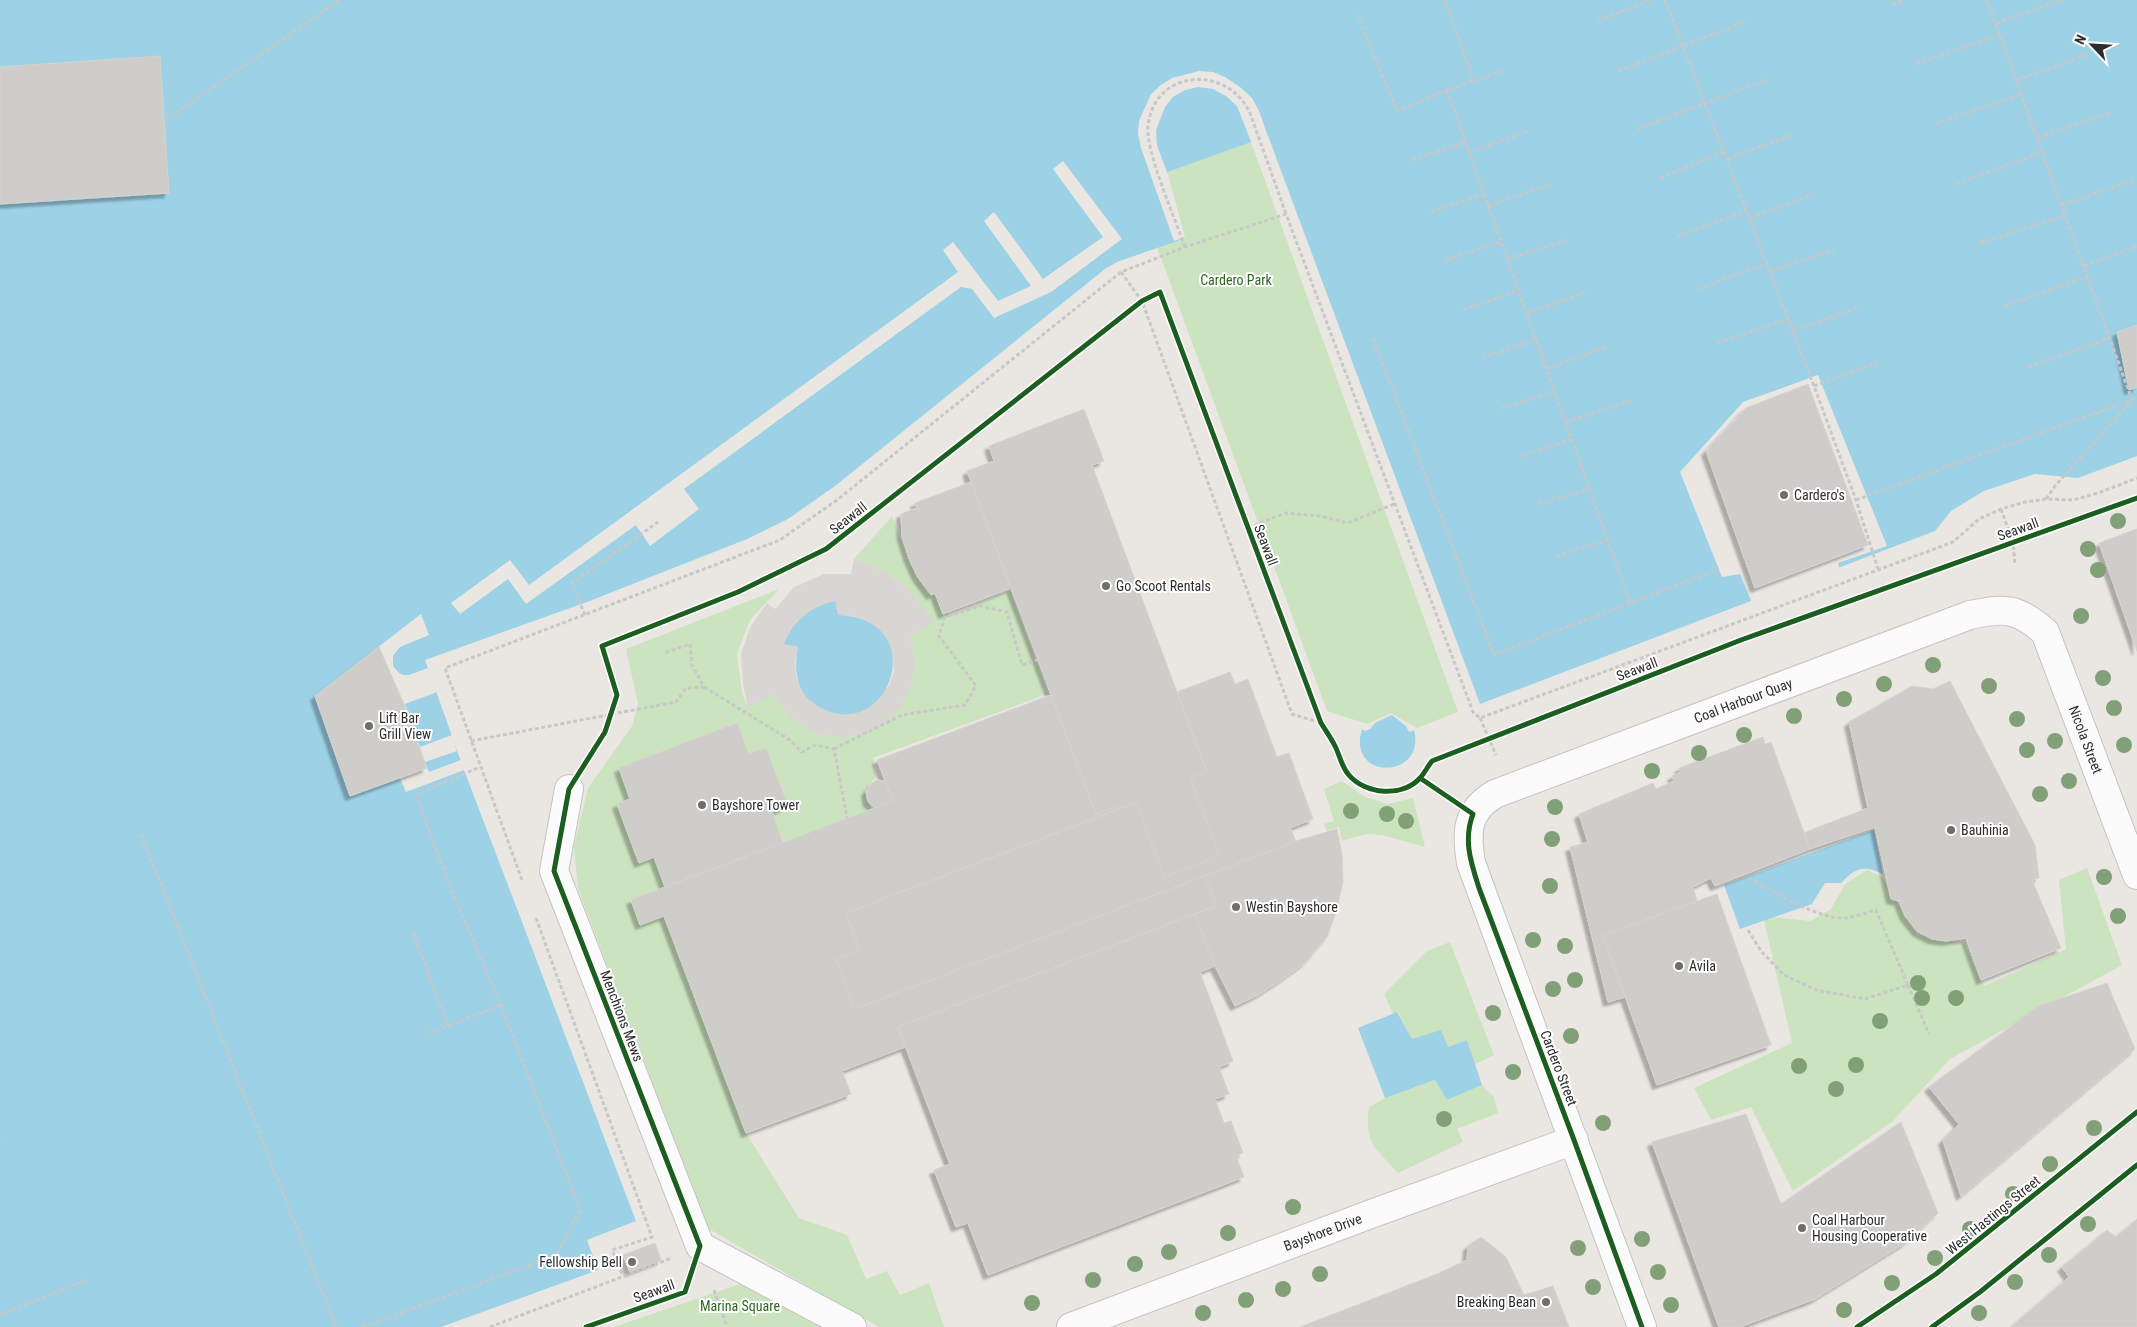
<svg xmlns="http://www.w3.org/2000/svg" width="2137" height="1327" font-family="'Roboto Condensed',sans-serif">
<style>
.green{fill:#cce3bf}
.plaza{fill:#d8d5d2;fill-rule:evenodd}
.water{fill:#9cd1e6}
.pier{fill:#eae7e3}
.building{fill:#cfcdca;stroke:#d5d3cf;filter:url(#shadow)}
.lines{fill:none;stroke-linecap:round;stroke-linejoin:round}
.street-casing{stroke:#c4c3c3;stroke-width:30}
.path{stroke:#c8c8c8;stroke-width:3;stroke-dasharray:4 2.5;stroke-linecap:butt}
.street{stroke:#fcfbfb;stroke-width:28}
.cycleway-casing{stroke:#fff;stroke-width:8}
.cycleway{stroke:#1b5e20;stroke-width:5}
.tree{fill:#82a078}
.poi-dot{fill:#6f6e6d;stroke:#fff;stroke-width:2}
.labels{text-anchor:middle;stroke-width:4;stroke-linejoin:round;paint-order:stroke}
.park-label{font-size:14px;fill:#2d6620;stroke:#fff}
.poi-label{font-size:14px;fill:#2d2d2d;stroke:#fff;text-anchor:start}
.street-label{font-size:14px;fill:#2d2d2d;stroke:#fff}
</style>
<defs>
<filter id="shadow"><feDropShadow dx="-4.5" dy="4.5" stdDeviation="1" flood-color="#0004"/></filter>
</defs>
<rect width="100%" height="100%" fill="#eae7e3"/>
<path class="green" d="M1251,142L1458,712L1417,728L1391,713L1367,724L1327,711L1157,247L1183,238L1165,173Z
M892,516L910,565L950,615L1010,591L1048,694L873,758L876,777L864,790L871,809L783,843L772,812L788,806L765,748L617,805L639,863L654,857L665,887L641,925L664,916L746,1133L799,1218L847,1235L866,1279L887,1271L900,1295L929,1283L944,1327H879L709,1229L578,889L574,846L588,788L632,726L638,704L626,649L779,589L750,620L737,654L742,692L748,708L773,695L784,710L913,683L915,660L910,637L909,590L887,573L854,559Z
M1342,781L1365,797L1388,804L1413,798L1425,847L1382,835L1366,834L1342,841L1339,827L1327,831L1324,824L1334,821L1324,789Z
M2087,868L2122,965L1950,1059L1893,1121L1793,1191L1751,1107L1711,1120L1694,1088L1792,1043L1763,916L1810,921L1831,909L1845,884L1867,870L1882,877L1917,935L1963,942L1984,986L2066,949L2059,880Z
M1450,942L1494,1055L1475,1064L1467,1040L1448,1048L1412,1040L1398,1012L1393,1014L1384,994L1427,951Z
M1436,1080L1447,1100L1482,1085L1494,1097L1498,1113L1457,1129L1463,1142L1398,1173C1375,1147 1364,1145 1369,1107L1385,1098Z
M743,1283L827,1327H614Z"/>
<path class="plaza" d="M854,559L887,573L909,590L933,622L910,637L915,659L913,683L903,704L887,721L868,732L845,737L822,735L801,725L784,710L773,695L748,708L743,685L741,654L750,627L767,603L775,609L794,587L824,574H851ZM838,615L853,616L893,656L894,671L889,686L854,713L839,714L825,711L812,702L802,691L796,677L795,662L798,647L784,644Z"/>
<path class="water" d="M0,0H2137V456L2078,478L2035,474L1984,491L1951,511L1935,531L1480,704L1268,136L1165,173L1183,239L1117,262L1105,269L835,486L788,519L747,539L587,602L425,660L464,770L636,1221L587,1240L598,1270L441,1327H0Z
M835,601L838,615C935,619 888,750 816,705C795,692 794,668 798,647L784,644C794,620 810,607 835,601Z
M1392,715L1406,726L1409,732L1414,730C1427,779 1346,782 1362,729L1365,731L1370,729L1375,723Z
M1874,830L1883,874C1864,865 1856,867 1841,883H1825L1812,904L1740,929L1724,885Z
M1397,1012L1412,1039L1441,1030L1448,1047L1467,1040L1482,1085L1447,1100L1435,1080L1385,1098L1358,1028Z"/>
<path class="pier" d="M1199,71L1213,72L1225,77L1240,87L1252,98L1259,111L1292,204H1290L1267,139L1252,144L1237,106L1226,96L1213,89L1198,87L1185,90L1173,97L1165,107L1156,130L1157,145L1168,175L1185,237L1174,241L1141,148L1138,134L1139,121L1151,94L1161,85L1172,78Z
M1063,161L1122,239L1051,292L994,318L972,289L961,287L684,489L699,509L650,546L636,525L526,604L508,579L460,614L451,603L510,560L529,585L958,272L943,250L953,242L998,301L1031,286L984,221L994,212L1043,279L1103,237L1053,169Z
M1818,375L1887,546L1838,563L1840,570L1752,603L1740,574L1722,577L1680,472L1743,402Z
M421,614L429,635L400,647L393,656V666L399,673L403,675H409L428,668L437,692L405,704L420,747L452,735L457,751L425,762L429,772L461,760L464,770L406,792L400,778L350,796L315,696Z"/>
<path class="building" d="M160,56L169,193L0,204V67Z
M2137,325V387L2129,390L2117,332Z
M1808,384L1868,545L1755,588L1706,451L1746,408Z
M1084,409L1104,461L1092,465L1207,772L1190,778L1220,856L1164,877L1137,803L1118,809L1116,806L1096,814L967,471L994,461L989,446Z
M971,482L1011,588L943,614L935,593L931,595L917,576L909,558L902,536L901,514L917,508L915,503Z
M2137,529V651L2099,543Z
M379,647L404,704L427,768L350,796L315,696Z
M1230,672L1235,684L1248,679L1277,757L1289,753L1313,819L1290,828L1296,841L855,1009L836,959L860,950L846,913L1137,803L1164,877L1220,856L1190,778L1207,772L1177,692Z
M1950,681L2035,845L2039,878L2032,880L2061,948L1981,980L1966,938L1946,941L1932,939L1917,931L1905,916L1899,901L1891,899L1875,827L1810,849L1803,833L1868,808L1849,722L1912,686L1933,689Z
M1051,695L1096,814L1116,806L1118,809L846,913L860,950L836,959L855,1009L1205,876L1216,906L898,1027L905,1047L842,1071L851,1094L746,1133L664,916L640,925L631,900L893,801L877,760Z
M737,723L749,754L766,748L788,806L772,812L783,843L665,887L654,857L639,863L617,804L630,799L619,768Z
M1763,737L1765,744L1771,742L1810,849L1715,886L1711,878L1693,887L1697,901L1603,935L1625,997L1608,1002L1570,847L1588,842L1579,814L1653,783L1656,789L1674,781L1672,776L1681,772L1679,768Z
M877,780L885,781L893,801L875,808L868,802L866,792L872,783Z
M1337,829L1342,854L1343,881L1337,910L1327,937L1306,962L1281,980L1258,995L1235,1006L1215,966L1195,914L1216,906L1205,876L1296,841Z
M1717,894L1771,1045L1657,1085L1603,935Z
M1195,914L1215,966L1200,972L1233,1061L1219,1067L1229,1094L1215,1099L1224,1123L1231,1121L1243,1153L1236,1156L1244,1177L988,1275L968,1223L956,1227L934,1170L950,1164L898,1027Z
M2107,983L2135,1049L1961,1196L1943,1140L1959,1124L1929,1087L2039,1006Z
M1746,1114L1781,1204L1901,1122L1938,1213L1905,1243L1815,1299L1740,1327H1719L1652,1142Z
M2137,1219V1327H2011L2069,1277L2062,1267L2107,1230L2116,1237Z
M1481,1237L1506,1257L1524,1295L1553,1286L1569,1327H1300L1437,1274L1467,1260L1468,1246Z
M655,1243L661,1260L630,1272L623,1255Z"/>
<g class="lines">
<defs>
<g id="street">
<path d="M569,789L554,871L700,1246L852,1327"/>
<path id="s1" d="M1071,1327L1371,1214L1574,1140"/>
<path id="s2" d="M1642,1327L1471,863C1466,832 1466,811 1495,794L1970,615C2004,607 2018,608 2045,632L2137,875"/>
</g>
</defs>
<use href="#street" class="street-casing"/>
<path class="path" d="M1445,0L1474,81
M1665,0L1814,386L1856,500L1878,569
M1987,0L2132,400
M1892,4L1904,0
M1357,14L1397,111L1447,90L1506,70
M1598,21L1651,0
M1996,23L2061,0
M1916,64L2000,35
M1618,71L1748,21
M2016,80L2090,54
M1447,90L1630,603L1719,569
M164,121L339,0
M1936,124L2022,94
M1637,129L1769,79
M2038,138L2111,112
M1469,152L1529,131
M1727,159L1792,135
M1412,160L1466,142
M1660,178L1724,152
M1956,184L2043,152
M2062,205L2135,180
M1488,206L1551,184
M1431,212L1484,194
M1750,218L1813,194
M1677,236L1746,211
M1980,243L2066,215
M1185,247C1176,221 1145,150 1148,126C1154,69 1227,64 1250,113L1286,214
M1507,259L1566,240
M1446,260L1501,242
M2084,266L2137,246
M1770,271L1834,250
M1121,272L1142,301L1292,714L1321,723
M1698,289L1767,263
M2005,306L2088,276
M1463,310L1519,290
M1527,313L1587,292
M1793,331L1858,307
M1373,338L1494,655L1630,603
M1718,343L1788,319
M1482,358L1536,340
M2028,367L2110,338
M1547,369L1608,346
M1814,386L1879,362
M1501,408L1555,392
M1566,422L1634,400
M1519,457L1572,439
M2046,499L2055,486L2132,400
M1856,500L2137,398
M1538,504L1590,489
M2001,509L2013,542L2015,565
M1248,528L1285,513L1320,516L1348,523L1394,504
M1556,556L1608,540
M585,615L572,583L658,522
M704,687L790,740L802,752L815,745L834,749L847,818
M1480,718L1496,755
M471,741L676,702L686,688L704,687L692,665L690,644L664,653
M834,749L902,715L965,705L976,686L939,636L945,617L980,606L1007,612L1022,665L1037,660
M141,834L336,1327
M522,880L445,668L780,540L837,500L1121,272L1185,247L1286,214L1473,712L1480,718L1953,542L1979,519L2001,509L2025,502L2046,499L2073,500L2101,492L2137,478
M536,918L652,1237L612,1250L623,1276
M1748,930L1761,951L1784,975L1816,990L1865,999L1908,985L1876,910C1866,913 1855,917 1845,918C1820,920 1771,891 1749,878
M413,932L448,1026
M1908,985L1929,1034
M430,1033L501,1005
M0,1139V1142
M714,1290L727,1327
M0,1315L87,1280
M363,1327L557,1255L580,1210L501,1005L449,884L416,795L480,767
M490,1327L672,1258"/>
<use href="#street" class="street"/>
<defs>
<path id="cycleway" d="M1420,778L1473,814C1463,840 1471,863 1479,888L1574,1140L1642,1327
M586,1327L685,1292L700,1246L554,871L569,789L605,732L617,695L602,646L738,592L826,549L1142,301L1160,292L1321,723C1326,731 1331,738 1335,746C1340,756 1341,765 1348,774C1365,795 1403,798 1421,777C1425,772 1428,766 1432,761L1741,640L2137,498
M1857,1327L1936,1274L2137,1112
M1932,1327L1980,1292L2137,1165"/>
</defs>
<use href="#cycleway" class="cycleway-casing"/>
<use href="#cycleway" class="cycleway"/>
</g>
<g class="tree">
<circle cx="2118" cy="521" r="8"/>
<circle cx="2088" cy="549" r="8"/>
<circle cx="2098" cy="570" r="8"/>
<circle cx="2081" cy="616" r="8"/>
<circle cx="1933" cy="665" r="8"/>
<circle cx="2103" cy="678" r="8"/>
<circle cx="1884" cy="684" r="8"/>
<circle cx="1989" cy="686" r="8"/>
<circle cx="1844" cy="699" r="8"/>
<circle cx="2114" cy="708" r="8"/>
<circle cx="1794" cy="716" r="8"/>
<circle cx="2017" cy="719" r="8"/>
<circle cx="1744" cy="735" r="8"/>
<circle cx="2055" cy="741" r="8"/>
<circle cx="2124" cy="745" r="8"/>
<circle cx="2027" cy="750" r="8"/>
<circle cx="1699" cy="753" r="8"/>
<circle cx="1652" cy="771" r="8"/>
<circle cx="2069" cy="781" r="8"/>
<circle cx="2040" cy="794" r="8"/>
<circle cx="1555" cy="807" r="8"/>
<circle cx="1351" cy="811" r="8"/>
<circle cx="1387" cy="814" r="8"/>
<circle cx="1406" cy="821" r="8"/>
<circle cx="1552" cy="839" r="8"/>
<circle cx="2104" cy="877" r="8"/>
<circle cx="1550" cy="886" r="8"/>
<circle cx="2118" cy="916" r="8"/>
<circle cx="1533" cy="940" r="8"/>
<circle cx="1565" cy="946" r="8"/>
<circle cx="1575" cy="980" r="8"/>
<circle cx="1918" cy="983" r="8"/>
<circle cx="1553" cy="989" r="8"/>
<circle cx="1922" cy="998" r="8"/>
<circle cx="1956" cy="998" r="8"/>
<circle cx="1493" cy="1013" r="8"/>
<circle cx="1880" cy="1021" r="8"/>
<circle cx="1571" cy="1036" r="8"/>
<circle cx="1856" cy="1065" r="8"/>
<circle cx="1799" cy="1066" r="8"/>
<circle cx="1513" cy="1072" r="8"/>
<circle cx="1836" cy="1089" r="8"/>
<circle cx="1444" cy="1119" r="8"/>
<circle cx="1603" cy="1123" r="8"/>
<circle cx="2094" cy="1128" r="8"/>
<circle cx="2050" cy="1164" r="8"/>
<circle cx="2013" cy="1194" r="8"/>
<circle cx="1293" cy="1207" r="8"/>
<circle cx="2088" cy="1224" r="8"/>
<circle cx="1970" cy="1229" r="8"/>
<circle cx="1228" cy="1233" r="8"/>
<circle cx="1642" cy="1239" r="8"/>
<circle cx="1578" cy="1248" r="8"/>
<circle cx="1169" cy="1252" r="8"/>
<circle cx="2049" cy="1255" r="8"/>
<circle cx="1935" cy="1258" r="8"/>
<circle cx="1135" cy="1264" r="8"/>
<circle cx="1658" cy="1272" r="8"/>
<circle cx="1320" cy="1274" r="8"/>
<circle cx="1093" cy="1280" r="8"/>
<circle cx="2015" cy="1282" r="8"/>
<circle cx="1892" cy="1283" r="8"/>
<circle cx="1593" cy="1287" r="8"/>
<circle cx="1283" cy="1289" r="8"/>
<circle cx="1246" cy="1300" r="8"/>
<circle cx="1032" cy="1303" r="8"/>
<circle cx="1671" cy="1305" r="8"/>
<circle cx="1844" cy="1310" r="8"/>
<circle cx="1203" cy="1313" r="8"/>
<circle cx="1979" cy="1313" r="8"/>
</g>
<g class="poi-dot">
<circle cx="1784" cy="495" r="5"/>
<circle cx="1106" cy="586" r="5"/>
<circle cx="369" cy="726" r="5"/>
<circle cx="702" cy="805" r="5"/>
<circle cx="1951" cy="830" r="5"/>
<circle cx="1236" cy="907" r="5"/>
<circle cx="1679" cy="966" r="5"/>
<circle cx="1802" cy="1228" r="5"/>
<circle cx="632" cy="1262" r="5"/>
<circle cx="1546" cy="1302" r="5"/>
</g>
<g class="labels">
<g class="park-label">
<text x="1236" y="285">Cardero Park</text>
<text x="740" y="1311">Marina Square</text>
</g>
<g class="poi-label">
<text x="1794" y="500">Cardero's</text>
<text x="1116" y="591">Go Scoot Rentals</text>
<text x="379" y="723">Lift Bar<tspan x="379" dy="16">Grill View</tspan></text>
<text x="712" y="810">Bayshore Tower</text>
<text x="1961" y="835">Bauhinia</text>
<text x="1246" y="912">Westin Bayshore</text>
<text x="1689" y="971">Avila</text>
<text x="1812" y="1225">Coal Harbour<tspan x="1812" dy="16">Housing Cooperative</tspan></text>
<text x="622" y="1267" text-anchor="end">Fellowship Bell</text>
<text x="1536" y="1307" text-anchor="end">Breaking Bean</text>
</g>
<g class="street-label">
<text transform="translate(848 518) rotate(-38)" y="5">Seawall</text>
<text transform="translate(2018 529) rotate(-20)" y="5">Seawall</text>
<text transform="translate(1266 545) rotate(69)" y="5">Seawall</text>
<text transform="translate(1637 669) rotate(-21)" y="5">Seawall</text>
<text dy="5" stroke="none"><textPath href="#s2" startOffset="839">Coal Harbour Quay</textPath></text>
<text dy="5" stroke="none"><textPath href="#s2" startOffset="1278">Nicola Street</textPath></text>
<text transform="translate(622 1016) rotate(69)" y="5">Menchions Mews</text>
<text transform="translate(1559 1068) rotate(69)" y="5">Cardero Street</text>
<text transform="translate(1993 1215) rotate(-39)" y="5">West Hastings Street</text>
<text dy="5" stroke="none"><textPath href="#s1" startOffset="269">Bayshore Drive</textPath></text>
<text transform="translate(654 1291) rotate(-20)" y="5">Seawall</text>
</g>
</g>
<g transform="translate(2092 45) rotate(295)" stroke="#ffffff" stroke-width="4" paint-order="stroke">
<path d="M0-4L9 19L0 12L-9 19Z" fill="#2d2d2d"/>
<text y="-8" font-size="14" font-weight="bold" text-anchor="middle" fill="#2d2d2d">N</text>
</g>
</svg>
